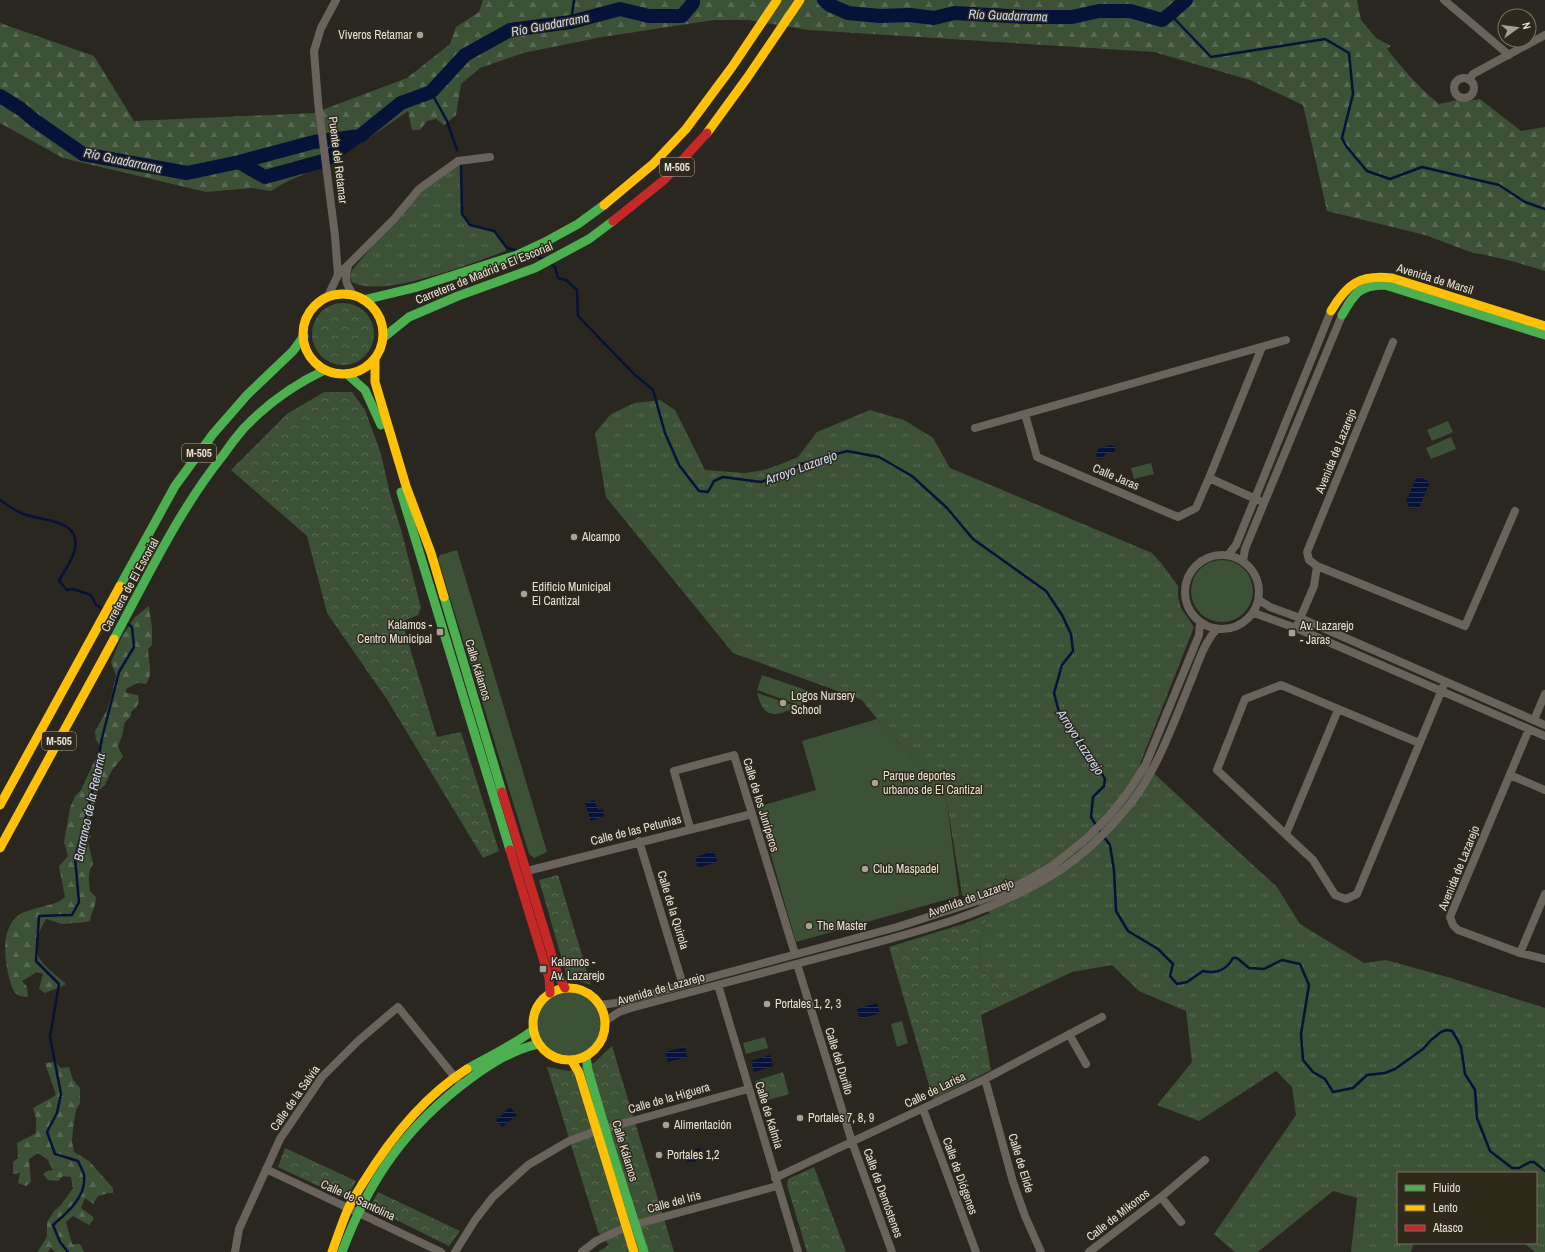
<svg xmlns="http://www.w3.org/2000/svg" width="1545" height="1252" font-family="'Archivo Narrow',sans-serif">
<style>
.grass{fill:url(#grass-tufts)}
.forest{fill:url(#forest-firs)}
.park{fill:url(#park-crowns)}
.garden{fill:#3c5136}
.water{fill:url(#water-rules)}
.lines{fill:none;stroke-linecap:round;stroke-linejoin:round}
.stream{stroke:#071239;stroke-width:2.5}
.river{stroke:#071239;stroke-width:14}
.street{stroke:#69635c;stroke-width:8}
.fast{stroke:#4caf50;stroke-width:9}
.slow{stroke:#ffc107;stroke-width:9}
.jam{stroke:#c62828;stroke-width:9}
.poi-dot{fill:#a5a199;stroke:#2f291b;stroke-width:1.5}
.labels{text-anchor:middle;stroke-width:3;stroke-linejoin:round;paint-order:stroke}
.shield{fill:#2f291b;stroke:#b0aaa1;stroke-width:1}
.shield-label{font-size:11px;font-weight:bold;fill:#e7e2da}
.poi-label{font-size:12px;fill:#e7e2da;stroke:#2f291b;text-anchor:start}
.street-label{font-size:12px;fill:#e7e2da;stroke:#2f291b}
.water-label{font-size:13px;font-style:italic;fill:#cbdaf9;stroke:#2f291b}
</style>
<defs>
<pattern id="grass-tufts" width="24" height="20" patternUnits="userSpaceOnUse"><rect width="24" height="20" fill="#3c5136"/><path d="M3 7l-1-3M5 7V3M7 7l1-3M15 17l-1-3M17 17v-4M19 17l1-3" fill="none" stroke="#586a52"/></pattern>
<pattern id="forest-firs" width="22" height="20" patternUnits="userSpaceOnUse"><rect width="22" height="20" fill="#3c5136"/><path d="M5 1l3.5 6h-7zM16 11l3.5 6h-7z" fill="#586a52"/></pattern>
<pattern id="park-crowns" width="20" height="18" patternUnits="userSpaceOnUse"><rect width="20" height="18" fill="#3c5136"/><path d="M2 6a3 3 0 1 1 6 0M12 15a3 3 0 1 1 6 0" fill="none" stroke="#586a52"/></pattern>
<pattern id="water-rules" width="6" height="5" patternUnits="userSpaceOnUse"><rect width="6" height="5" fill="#071239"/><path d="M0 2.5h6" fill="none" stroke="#2b3455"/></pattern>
</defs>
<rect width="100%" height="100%" fill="#2a2720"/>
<path class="grass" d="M458,161L461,166L462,214L470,225L494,231L507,248L505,251C475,262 379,301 351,281L350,275L353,269L421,188Z
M660,400L675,410L705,470L745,473L764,470L781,464L798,457L817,432L870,410L904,420L933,438L950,468L1152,553L1161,563L1178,586V597L1181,608L1194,627L1140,764L1148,768L1277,887L1300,924L1364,963L1386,960L1451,978L1545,1008V1252H1535L1524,1243H1536V1173H1398V1243H1414L1411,1252H1351L1357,1198L1333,1191L1258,1252H1235L1214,1234L1296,1115L1292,1087L1276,1071L1199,1121L1157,1105L1192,1062L1186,1011L1139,991L1112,965L1072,972L1019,997L1018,992L1004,990L979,968L980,940L990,913L962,895L947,803L934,780L877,719L862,700L733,653L606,497L595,433L611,414L635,403Z
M783,1072L789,1094L761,1102L755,1081Z"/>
<path class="forest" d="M483,0H1357L1361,20L1376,38L1391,46L1387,49C1403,69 1419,88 1439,104L1458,100L1463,102L1480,99L1521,131L1545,127V271L1515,262L1486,255L1473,253L1425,235L1327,211L1303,105L1250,80L1154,52L808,30L749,20H714L602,37L523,53L480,68L461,84L456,115L444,125L436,119L427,121L420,130H412L408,111C376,134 342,156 306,173C293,179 283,183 271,191L253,188L206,192L63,158L0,123V23L94,56L134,121L314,113L407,78L450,44L456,27L479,12Z
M149,606L152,628V645L148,649C148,662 154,672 146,684L137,683L126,689V693L138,695C140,704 138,706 131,712V716L125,722L122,736L118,746L123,757L112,770L105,785L97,792L88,825L87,833L91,836L88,841L93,864C87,873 89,881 90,891L96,897C96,907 91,912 90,921C88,922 63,924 61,924C56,922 51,920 46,919C26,954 39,961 65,983V985L45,993L39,989L43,974L37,972L22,981L27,987L28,997C16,997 13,992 10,981C4,959 0,928 20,914C25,911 32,910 37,908C47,905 58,904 65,897L59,866L68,856L64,842L70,808L75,796L81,790L93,764L102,749L96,740L95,731L107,710L112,693L116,675L111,662L122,636L135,617Z
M55,1062L61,1068L69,1067L73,1080L80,1088V1103L76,1110L73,1128L72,1141L74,1152L89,1161L113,1188V1193H108L98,1196L93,1204L85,1198L81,1208L93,1217V1220L89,1225L73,1216L66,1222L72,1244H80L84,1252H55L51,1248L48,1252H38V1251L47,1237V1222L54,1211L61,1205L73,1188L71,1177L63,1176L58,1181L48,1180L43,1174L47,1171L53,1170L48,1160L38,1153L29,1159L31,1182L26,1186L18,1183L20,1173L13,1174V1162L18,1158L17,1143L36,1133V1118L33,1108L56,1095L45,1063Z"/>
<path class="park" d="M312 334a31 31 0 1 1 62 0a31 31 0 1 1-62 0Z
M324,392H352L365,410L381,454L390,494L402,533L421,608L418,615L402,622L437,737L461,732L499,851L483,858L388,701L327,613L307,536L231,470L287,414Z
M757,693L799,707C775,715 765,722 757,693Z
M558,875L591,985L567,977L539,880Z
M990,913L980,940L979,968L1004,990L1018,992L1019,997L981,1015L991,1070L933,1099L889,947L966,923Z
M612,1046L674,1252H598L609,1245L598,1232L547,1067L569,1071L594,1063Z
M285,1148L356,1181L346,1199L278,1167Z
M814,1167L816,1172L846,1252H807L787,1185L788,1179Z
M378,1192L460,1231L449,1246L370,1207Z"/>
<path class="garden" d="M1448,421L1453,432L1432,441L1427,430Z
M1451,437L1456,449L1431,459L1426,448Z
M1151,463L1154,474L1134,479L1131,468Z
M457,550L547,852L534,858L529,854L438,559L440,555Z
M1191 591a31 31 0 1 1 62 0a31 31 0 1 1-62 0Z
M762,675L806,690L801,706L757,690Z
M877,719L934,780L947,803L959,896L796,942L757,807L816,790L802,741Z
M536 1024a33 33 0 1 1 66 0a33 33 0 1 1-66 0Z
M902,1021L908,1043L897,1047L891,1024Z
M765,1037L768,1048L746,1054L743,1043Z"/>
<path class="water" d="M1110,445L1116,447L1114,452L1106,453L1102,459L1097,458L1096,454L1098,449Z
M1417,476L1430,482L1419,508L1412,509L1408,506L1406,502Z
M594,800L598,810L603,809L604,816L591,821L585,803Z
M714,851L717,862L698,868L695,857Z
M877,1003L880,1013L860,1019L857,1009Z
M685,1047L687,1057L668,1062L665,1052Z
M770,1055L773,1066L754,1072L751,1061Z
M510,1107L517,1115L502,1127L496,1120Z
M700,1148L703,1158L687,1164L684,1153Z"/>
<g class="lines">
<path class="stream" d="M1170,14L1211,57L1325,39L1349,53L1353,94L1342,138L1346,146L1367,171L1390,179L1422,167L1499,185L1525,202L1545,209
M571,22L574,0
M431,92L447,121L457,150
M461,166L462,214L470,225L494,231L507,248L515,250
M531,254L543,259
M552,265L555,267L558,278L566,280L577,290L578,316L634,374L653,390L665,433L679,465L699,491L708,492L714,481L723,477L761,482L787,473L801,464L847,451L879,457L912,476L947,508L973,539L1046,591L1062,615L1071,634L1073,651L1062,665L1054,693L1059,712L1093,758L1105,779L1104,786L1093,797L1091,817L1100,832L1110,845L1114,870L1116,911L1128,931L1158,949L1173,964L1170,976L1177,984L1187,982L1203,971C1216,974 1226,971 1233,958H1237L1249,968L1264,969L1282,960L1300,964L1309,985L1301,1034L1303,1060L1313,1072L1325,1079L1333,1092L1353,1088L1367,1075L1385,1073L1395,1069L1423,1049L1431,1040L1441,1032L1447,1030L1452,1031L1457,1039L1461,1047L1465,1074L1475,1090L1477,1118L1490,1151L1512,1168H1519L1530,1162H1534L1545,1171
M0,500C7,505 14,510 21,513C38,521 81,518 75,548C73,561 64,570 59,581L67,590L73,589L91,595L96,605L103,609
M111,614L120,619
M68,1252L60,1242L53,1225C67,1213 87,1196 84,1175C83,1171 80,1165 78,1161L55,1154L47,1132L57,1113L61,1094L50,1037L59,984L36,961L39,916L72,915L79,902L75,858L92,793L102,738L119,672L134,647L132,627L128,624"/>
<path class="river" d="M824,0L830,5L848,13L880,16L910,15L934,18L954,13L1027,17H1072L1099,11H1130L1162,20L1170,14L1186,0
M0,96L21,109L34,120L83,154L187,173L239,162L314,142L360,136L401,103L431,92L465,55L510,30L571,22L620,9L649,16H682L693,3V0
M239,162L265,177L323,161L357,137"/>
<path class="street" d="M336,0L321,28L314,51L318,102L335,236L338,275
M1444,0L1509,55
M1454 88a10 10 0 1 1 20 0a10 10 0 1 1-20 0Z
M1469,80L1473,74L1545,35
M348,266C344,280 346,284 354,296
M327,298L338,275L394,219L419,189L458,161L490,157
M1025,414L1037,457L1178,517L1196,508L1209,478
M975,428L1286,340
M1258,500L1209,478L1262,347
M1185 592a37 37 0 1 1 74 0a37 37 0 1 1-74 0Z
M1228,555L1236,545L1331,311
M1243,561L1245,549L1342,315
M1317,566L1309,560L1307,552L1393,342
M1259,600L1270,607L1300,618L1545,725
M1254,613L1296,628L1545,736
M1296,628L1314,586L1317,566L1465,626L1515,511
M1534,720L1545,694
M1529,729L1450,917L1453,925L1458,930L1520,953L1545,959
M1419,743L1281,685L1245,699L1217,770L1313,860L1335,895L1346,899L1357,894L1445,682
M1510,775L1545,790
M690,828L674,771L734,755L795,954
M1286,834L1338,710
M639,841L683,985
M527,871L752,814
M1520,953L1545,894
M797,964L852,1142L892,1252
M718,985L798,1252
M600,1005L623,1002L715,976L897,927L999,894L1028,880L1052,866L1087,838L1109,816L1126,795L1145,766L1199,635L1200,623
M605,1021L619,1012L631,1008C701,989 771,971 841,952C913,933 990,914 1054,874C1084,856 1109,830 1131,803C1157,770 1174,722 1190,683C1198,664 1203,644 1217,629
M1069,1034L1086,1064
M985,1079L1013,1182L1025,1216L1041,1252
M923,1109L976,1252
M266,1169L441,1252
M775,1178L985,1079L1102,1017
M1161,1197L1181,1222
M235,1252L239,1229L280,1139L322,1077L358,1041L398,1007L458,1081
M455,1252L475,1220L493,1197L528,1165L569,1141L596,1131L748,1089
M582,1252L596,1241L626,1227L777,1186
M1089,1252L1161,1197L1205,1160"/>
<path class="fast" d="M363,300L417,287L517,255L547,241L578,224L604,205
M1342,315C1354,294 1359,285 1385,285L1545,335
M383,338L409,317L458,296L535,268L589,239L613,221
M347,374L365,390L381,425
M401,492L510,850
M120,586L175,486L213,434L247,395L293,351L304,336
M444,597L502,792
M114,639C148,576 179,510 224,454C230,445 237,436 244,428C267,404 295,384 325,370
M586,1057L588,1070L609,1142L644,1252
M467,1069C489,1056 513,1046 533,1030
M342,1252C369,1179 407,1125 471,1078C492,1063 512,1050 538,1044"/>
<path class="slow" d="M707,133L747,78L800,0
M604,205L653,164L686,129L732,67L777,0
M303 334a40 40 0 1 1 80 0a40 40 0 1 1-80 0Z
M1331,311C1347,284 1360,274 1392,278L1545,326
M375,358V382L406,486L431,553L444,597
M0,805L120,586
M0,848L114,639
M533 1024a36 36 0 1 1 72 0a36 36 0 1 1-72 0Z
M572,1061L579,1073L634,1252
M332,1252C337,1238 342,1223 348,1209C352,1200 358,1191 363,1183C390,1139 423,1097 467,1069"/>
<path class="jam" d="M613,221L664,180L707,133
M502,792L558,975L565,988
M510,850L549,978L550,993"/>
</g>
<g class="poi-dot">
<circle cx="420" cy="35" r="4"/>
<circle cx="574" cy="537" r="4"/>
<circle cx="524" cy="594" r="4"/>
<rect x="436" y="628" width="8" height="8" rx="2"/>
<rect x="1288" y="629" width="8" height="8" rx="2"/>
<circle cx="783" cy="703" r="4"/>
<circle cx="875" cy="783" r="4"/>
<circle cx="865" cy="869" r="4"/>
<circle cx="809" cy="926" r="4"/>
<rect x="539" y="965" width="8" height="8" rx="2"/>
<circle cx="767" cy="1004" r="4"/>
<circle cx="800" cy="1118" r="4"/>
<circle cx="666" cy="1125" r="4"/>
<circle cx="659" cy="1155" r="4"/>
</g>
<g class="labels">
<g class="shield">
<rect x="660" y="158" width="34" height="18" rx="3"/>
<rect x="182" y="444" width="34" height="18" rx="3"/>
<rect x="42" y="732" width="34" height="18" rx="3"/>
</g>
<g class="shield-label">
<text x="677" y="171">M-505</text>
<text x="199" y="457">M-505</text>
<text x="59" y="745">M-505</text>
</g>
<g class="poi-label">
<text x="412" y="39" text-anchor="end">Viveros Retamar</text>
<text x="582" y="541">Alcampo</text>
<text x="532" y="591">Edificio Municipal<tspan x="532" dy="14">El Cantizal</tspan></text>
<text x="432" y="629" text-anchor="end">Kalamos -<tspan x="432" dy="14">Centro Municipal</tspan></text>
<text x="1300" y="630">Av. Lazarejo<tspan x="1300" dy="14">- Jaras</tspan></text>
<text x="791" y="700">Logos Nursery<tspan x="791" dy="14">School</tspan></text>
<text x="883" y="780">Parque deportes<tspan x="883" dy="14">urbanos de El Cantizal</tspan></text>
<text x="873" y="873">Club Maspadel</text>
<text x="817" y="930">The Master</text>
<text x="551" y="966">Kalamos -<tspan x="551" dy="14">Av. Lazarejo</tspan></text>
<text x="775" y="1008">Portales 1, 2, 3</text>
<text x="808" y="1122">Portales 7, 8, 9</text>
<text x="674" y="1129">Alimentación</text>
<text x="667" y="1159">Portales 1,2</text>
</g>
<g class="street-label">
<text transform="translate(338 160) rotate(83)" y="4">Puente del Retamar</text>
<text transform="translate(484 273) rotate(-22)" y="4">Carretera de Madrid a El Escorial</text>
<text transform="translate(1435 279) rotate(17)" y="4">Avenida de Marsil</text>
<text transform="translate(1336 451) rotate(-68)" y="4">Avenida de Lazarejo</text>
<text transform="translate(1116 477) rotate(23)" y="4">Calle Jaras</text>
<text transform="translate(130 585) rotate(-61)" y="4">Carretera de El Escorial</text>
<text transform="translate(478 670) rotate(73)" y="4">Calle Kálamos</text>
<text transform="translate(761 805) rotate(73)" y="4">Calle de los Juníperos</text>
<text transform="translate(636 830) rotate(-14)" y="4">Calle de las Petunias</text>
<text transform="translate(1459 868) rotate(-68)" y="4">Avenida de Lazarejo</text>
<text transform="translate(971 898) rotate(-20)" y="4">Avenida de Lazarejo</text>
<text transform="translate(673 910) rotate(73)" y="4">Calle de la Quirola</text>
<text transform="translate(661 989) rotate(-16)" y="4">Avenida de Lazarejo</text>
<text transform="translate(839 1061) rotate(73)" y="4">Calle del Durillo</text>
<text transform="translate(935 1090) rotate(-26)" y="4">Calle de Larisa</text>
<text transform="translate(295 1098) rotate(-55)" y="4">Calle de la Salvia</text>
<text transform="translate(669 1098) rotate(-16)" y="4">Calle de la Higuera</text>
<text transform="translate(769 1115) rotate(73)" y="4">Calle de Kalmia</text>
<text transform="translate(625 1151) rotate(73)" y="4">Calle Kálamos</text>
<text transform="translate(1021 1163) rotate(73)" y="4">Calle de Elide</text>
<text transform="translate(960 1176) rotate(70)" y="4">Calle de Diógenes</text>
<text transform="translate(883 1193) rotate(70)" y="4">Calle de Demóstenes</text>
<text transform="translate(358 1200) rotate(25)" y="4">Calle de Santolina</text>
<text transform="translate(674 1202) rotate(-15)" y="4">Calle del Iris</text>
<text transform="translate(1118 1215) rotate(-38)" y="4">Calle de Mikonos</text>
</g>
<g class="water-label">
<text transform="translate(1008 15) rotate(2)" y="5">Río Guadarrama</text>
<text transform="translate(550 24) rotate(-11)" y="5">Río Guadarrama</text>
<text transform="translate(123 160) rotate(12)" y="5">Río Guadarrama</text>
<text transform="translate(801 467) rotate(-20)" y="5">Arroyo Lazarejo</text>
<text transform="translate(1081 742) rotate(57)" y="5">Arroyo Lazarejo</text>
<text transform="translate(89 807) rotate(-78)" y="5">Barranco de la Retorna</text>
</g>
</g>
<rect x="1397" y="1172" width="140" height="72" fill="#2f291b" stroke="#797367"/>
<rect x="1405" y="1185" width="20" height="6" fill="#4caf50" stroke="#797367"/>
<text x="1433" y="1192" font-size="12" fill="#e7e2da">Fluido</text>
<rect x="1405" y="1205" width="20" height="6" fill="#ffc107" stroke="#797367"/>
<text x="1433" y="1212" font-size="12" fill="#e7e2da">Lento</text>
<rect x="1405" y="1225" width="20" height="6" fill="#c62828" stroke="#797367"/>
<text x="1433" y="1232" font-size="12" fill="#e7e2da">Atasco</text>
<g transform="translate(1517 28) rotate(76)"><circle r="19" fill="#2f291b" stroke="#797367"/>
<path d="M0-3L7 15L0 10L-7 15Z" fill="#a5a199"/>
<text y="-6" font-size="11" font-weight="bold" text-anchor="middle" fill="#e7e2da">N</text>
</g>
</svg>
